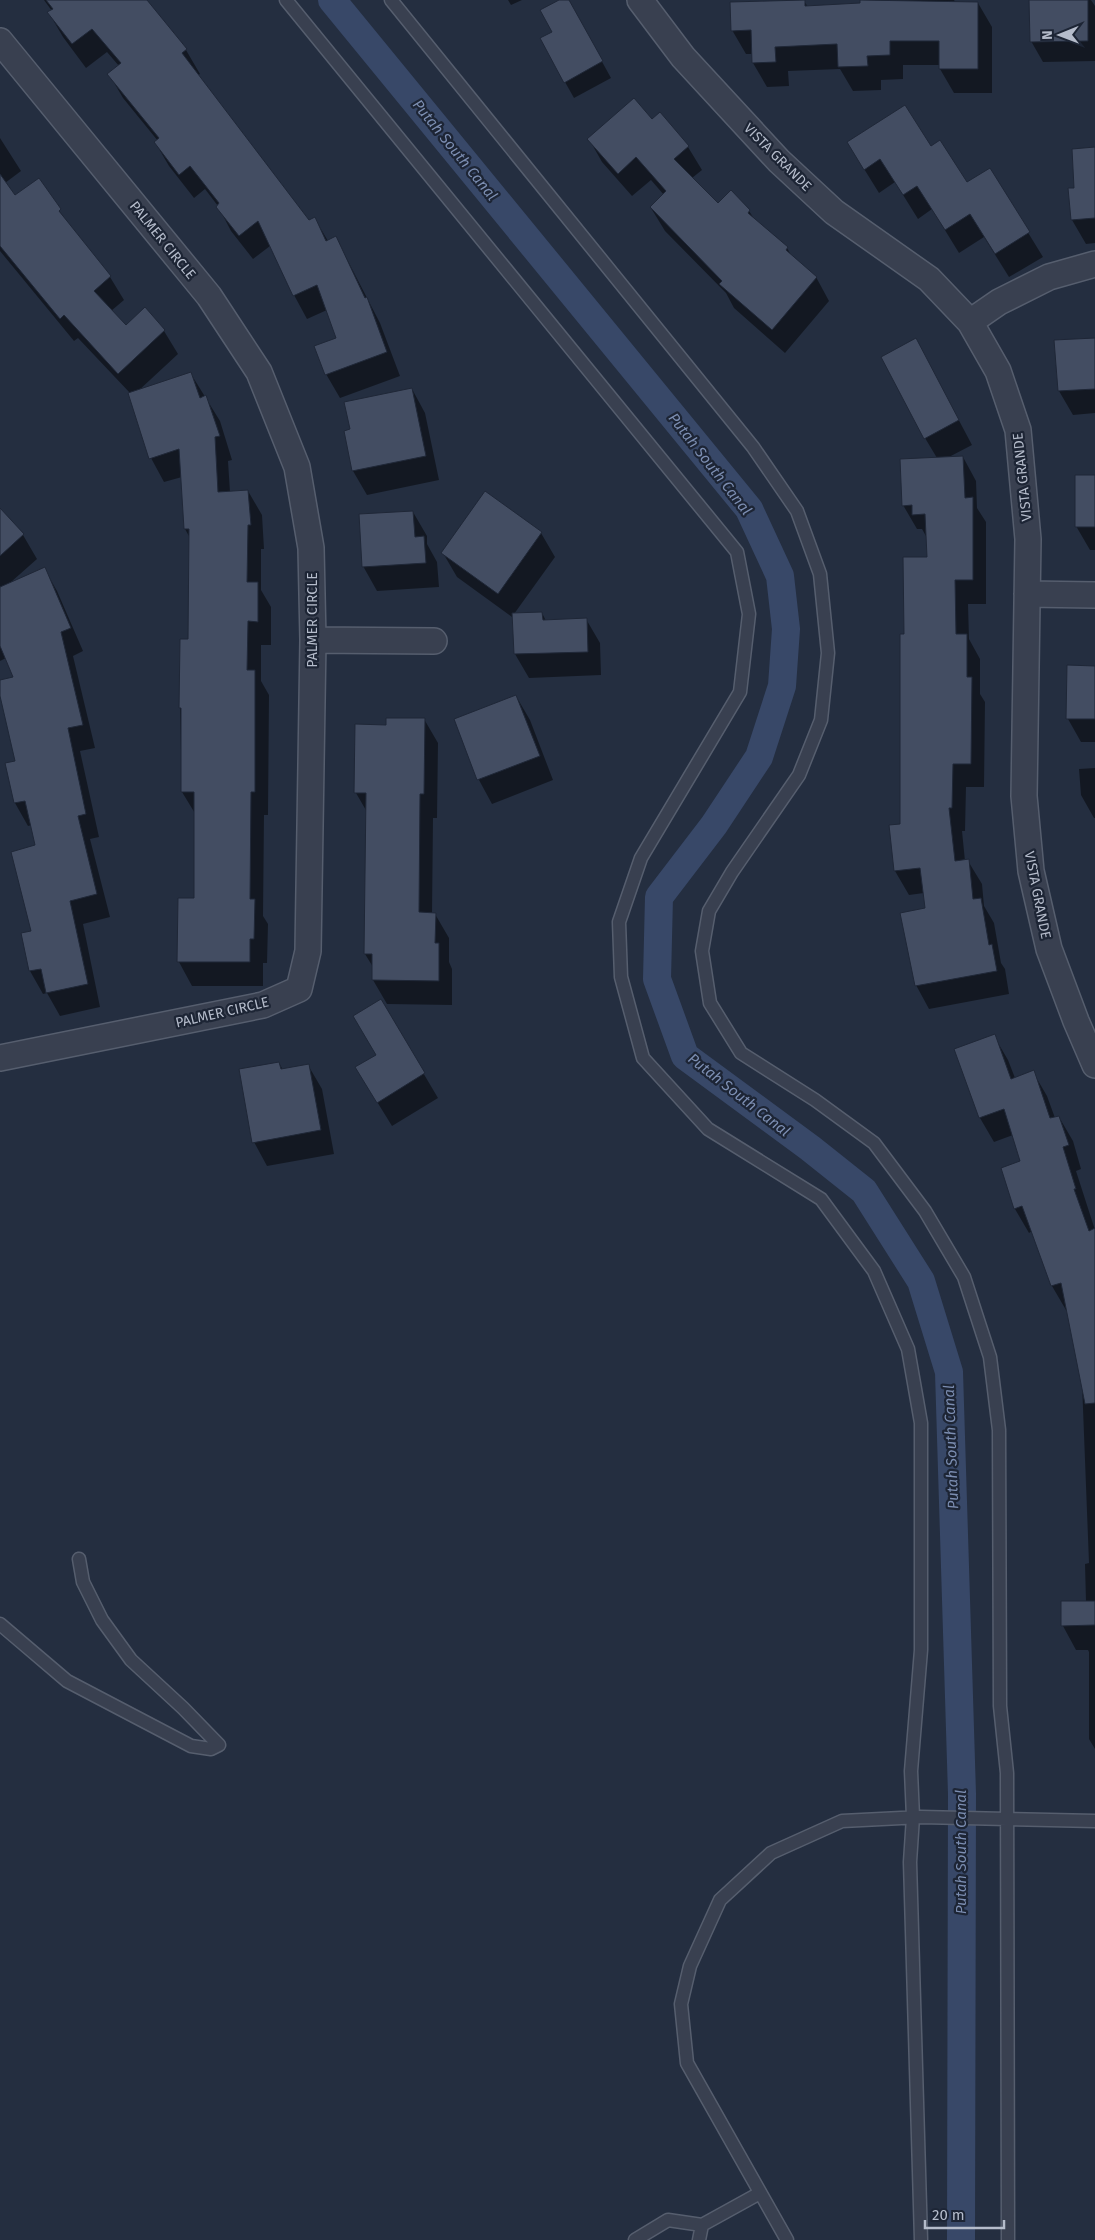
<svg xmlns="http://www.w3.org/2000/svg" width="1095" height="2240" font-family="'Fira Sans',sans-serif">
<style>
.shadow{fill:#0007}
.lines{fill:none;stroke-linecap:round;stroke-linejoin:round}
.canal{stroke:#384868;stroke-width:28}
.building{fill:#434d62;stroke:#1f2737}
.service-casing{stroke:#565e6e;stroke-width:15}
.minor-casing{stroke:#565e6e;stroke-width:28}
.service{stroke:#394050;stroke-width:12}
.minor{stroke:#394050;stroke-width:25}
.labels{text-anchor:middle;stroke-width:4.5;stroke-linejoin:round;paint-order:stroke}
.street-label{font-size:14px;fill:#b5bccb;stroke:#1d2535}
.water-label{font-size:15px;font-style:italic;fill:#7c8eb2;stroke:#1d2535}
</style>
<rect width="100%" height="100%" fill="#242e40"/>
<path class="shadow" d="M44,0H141L186,50L200,74L197,76L309,221L315,219L328,241L336,238L380,323L400,376L340,398L326,374L338,339L327,310L307,319L294,295L270,246L253,259L231,231L218,206L205,189L194,198L169,166L155,142L158,141L123,98L109,74L119,66L107,52L86,68L63,37L49,13L52,11Z
M508,0H522L511,5Z
M561,0H568L611,78L574,98L565,82L554,32Z
M861,0H954L956,3H978L992,27V93H954L940,69V65H903V79L881,80V90L853,91L840,69L788,71L789,86L767,87L753,63V54H746L732,30L804,1L808,7L862,5Z
M1031,0H1091L1095,6V61L1043,62L1031,41Z
M660,113L688,147L702,170L692,178L718,205L749,211L755,220L787,248L792,257L816,277L829,301L785,353L734,308L726,293L665,231L651,208L664,195L651,180L632,196L602,162L589,139L652,120Z
M0,138L21,171L5,183L15,197L38,180L71,228L110,277L124,300L111,311L126,327L164,331L178,354L137,392L191,374L220,421L232,460L228,461L230,492L248,491L262,515L264,549H261V590L271,607V645H261V681L269,695L268,815H264L263,916L268,924L267,963H263V986H192L179,962L195,900L196,815L182,792L180,707L189,640L190,538L185,529L182,477L164,482L151,458L130,393L78,338L74,341L0,251Z
M848,143L931,147L966,184L989,169L1043,257L1009,277L984,237L959,253L932,209L918,219L895,182L879,193Z
M1095,149V243L1086,244L1072,220L1076,189Z
M1095,339V413L1073,415L1059,391Z
M929,364L972,445L947,458L963,457L976,481L977,508L986,522V604H968L969,639L980,659V694L985,702L984,787H966L965,831H962L965,861H968L982,884L984,906L994,923L1001,963L1005,969L1009,994L929,1009L916,985L926,909L924,893L909,895L895,871L901,825L905,635L928,558L927,538L922,529H917L903,505L937,458L925,438Z
M412,389L425,413L439,480L367,495L353,471L346,432L352,430Z
M1095,476V550H1090L1076,526Z
M486,493L541,533L555,557L514,614L542,613L546,621L586,619L600,643L601,675L529,678L515,654L514,615L512,617L457,577L443,553Z
M0,510L23,535L37,559L11,582L44,568L57,591L83,651L73,656L95,748L80,751L99,837L90,839L110,917L83,924L100,1007L60,1016L47,993L43,994L30,971L22,934L32,932L36,846L32,825L28,826L15,803L6,764L17,762L0,690V681L15,678L6,658L0,661Z
M413,512L427,536V544L437,562L439,587L377,591L363,566Z
M1068,667H1095V742H1081L1068,719Z
M516,696L530,720L553,780L492,804L479,780L455,720Z
M424,719L438,743L437,818H433L432,914H435L449,938V962L452,969V1005L387,1004L373,980V967L365,954L367,812L356,793L387,726Z
M1095,768V818H1094L1081,795L1079,769Z
M380,1000L438,1098L392,1126L371,1092L377,1056Z
M994,1036L1008,1060L1015,1078L1033,1072L1047,1096L1055,1118L1059,1117L1073,1141L1081,1169L1076,1171L1095,1230V1749L1089,1739V1652L1088,1650H1076L1063,1626L1062,1602H1086L1085,1564L1089,1563L1082,1383L1068,1309L1066,1310L1052,1286L1032,1231L1029,1233L1015,1209L1022,1162L1013,1135L994,1142L980,1118L956,1050Z
M279,1063L283,1070L308,1065L322,1089L334,1154L267,1166L254,1142Z"/>
<g class="lines">
<path class="canal" d="M332,0L749,509L780,576L786,629L782,686L759,757L714,825L659,897L657,979L685,1056L810,1148L864,1191L921,1281L949,1372L962,1794L961,2240"/>
</g>
<path class="building" d="M46,0H147L187,49L182,53L309,220L315,217L326,241L336,236L365,298L367,297L387,352L325,375L314,346L336,338L317,285L293,296L258,221L239,236L216,207L219,203L190,166L179,175L154,142L159,138L107,74L121,63L92,29L72,44L47,12L53,9Z
M559,0H569L603,61L564,83L540,38L552,32L540,10Z
M805,0V6L860,3V0L978,2V69H939V41H890V55L867,56L868,66L838,67L837,44L775,47L776,62L752,63L751,30L731,31L730,2Z
M1029,0H1088V41L1030,42Z
M634,98L652,119L660,112L689,146L674,159L718,203L731,190L750,210L748,213L788,247L786,250L817,277L772,330L719,284L722,281L650,207L666,191L636,157L618,174L587,139Z
M905,105L931,146L940,140L967,182L990,168L1030,232L995,254L970,214L945,230L917,186L903,195L880,159L864,170L847,142Z
M1095,147V218L1071,220L1068,188H1074L1072,149Z
M0,174L15,195L39,178L61,209L59,211L111,276L94,291L126,325L145,307L165,330L118,374L64,315L60,319L0,246Z
M916,338L959,420L924,439L881,357Z
M1095,338V389L1058,391L1054,340Z
M191,372L200,398L206,395L220,436L215,437L218,492L248,490L251,525H248L247,582H258V622L248,621L247,670H255V792H251L250,899H255L254,939H250V962H177L178,898H194V792H181V708H179L180,639H188L189,529H184L179,449L149,459L128,393Z
M412,388L426,456L352,471L344,431L350,429L344,402Z
M963,456L965,498L973,497V580H955L956,634H967V677H972L971,764H953L952,808H949L955,861L969,859L973,899L981,898L989,945L992,944L997,971L915,986L900,913L925,908L920,868L894,871L889,825L900,824V634H904L903,557H927L925,514L912,515V505L902,506L900,459Z
M1075,475H1095V527H1075Z
M485,491L542,532L498,594L441,553Z
M0,508L24,534L0,556Z
M413,511L415,537L424,536L426,563L362,567L359,514Z
M45,567L71,628L61,632L83,725L68,728L86,814L78,816L97,894L70,901L88,984L46,993L41,969L29,971L21,933L31,931L11,852L35,845L25,801L14,803L5,763L15,761L0,696V680L13,677L0,646V587Z
M542,612L543,620L587,618L588,652L514,654L512,613Z
M1067,665L1095,666V719H1066Z
M516,695L540,756L477,780L454,719Z
M386,718H425L424,794H420L419,912L436,913L435,943H439V981L372,980V954H364L366,793H354L355,724L386,725Z
M381,999L425,1073L377,1103L355,1067L376,1055L353,1016Z
M995,1034L1011,1079L1034,1070L1050,1118L1059,1116L1069,1145L1063,1147L1076,1189H1074L1089,1231L1095,1228V1403L1085,1404L1061,1283L1051,1286L1022,1206L1014,1209L1001,1168L1020,1161L1004,1109L979,1118L954,1049Z
M279,1062L281,1069L309,1064L321,1130L252,1143L239,1069Z
M1061,1601H1095V1625L1061,1626Z"/>
<g class="lines">
<defs>
<path id="service" d="M286,0L737,552L749,614L740,692L641,858L619,922L621,977L643,1058L708,1129L821,1199L874,1271L908,1349L921,1423V1650L911,1771L913,1817L910,1862L921,2240
M391,0L753,447L797,511L820,574L828,653L821,720L799,775L732,872L709,911L702,951L710,1003L741,1053L815,1100L874,1143L925,1211L964,1277L990,1357L999,1430L1000,1706L1007,1773L1008,2240
M0,1624L67,1681L191,1746L211,1749L219,1745L183,1708L131,1660L102,1620L83,1582L79,1559
M635,2240L668,2220L702,2225L760,2193
M699,2240L702,2225
M787,2240L687,2063L681,2004L690,1966L720,1900L771,1853L842,1821L921,1817L1095,1821"/>
<path id="minor" d="M640,0L683,57L779,161L834,212L929,279L970,322L998,371L1018,430L1028,539L1024,796L1031,871L1049,949L1076,1021L1095,1065
M0,41L209,296L259,372L297,467L311,548L313,640L308,951L299,989L263,1005L0,1058
M970,322L999,302L1049,277L1095,264
M1027,594L1095,595
M313,640L434,641"/>
</defs>
<use href="#service" class="service-casing"/>
<use href="#minor" class="minor-casing"/>
<use href="#service" class="service"/>
<use href="#minor" class="minor"/>
</g>
<g class="labels">
<g class="street-label">
<text transform="translate(778 157) rotate(45)" y="5">VISTA GRANDE</text>
<text transform="translate(163 240) rotate(51)" y="5">PALMER CIRCLE</text>
<text transform="translate(1022 477) rotate(-96)" y="5">VISTA GRANDE</text>
<text transform="translate(312 620) rotate(-90)" y="5">PALMER CIRCLE</text>
<text transform="translate(1038 895) rotate(79)" y="5">VISTA GRANDE</text>
<text transform="translate(222 1012) rotate(-13)" y="5">PALMER CIRCLE</text>
</g>
<g class="water-label">
<text transform="translate(455 150) rotate(51)" y="5">Putah South Canal</text>
<text transform="translate(710 464) rotate(52)" y="5">Putah South Canal</text>
<text transform="translate(739 1095) rotate(38)" y="5">Putah South Canal</text>
<text transform="translate(951 1447) rotate(-92)" y="5">Putah South Canal</text>
<text transform="translate(961 1852) rotate(-90)" y="5">Putah South Canal</text>
</g>
</g>
<g transform="translate(1060 35) rotate(269)" stroke="#1d2535" stroke-width="4" paint-order="stroke">
<path d="M0-4L9 19L0 12L-9 19Z" fill="#b5bccb"/>
<text y="-8" font-size="14" font-weight="bold" text-anchor="middle" fill="#b5bccb">N</text>
</g>
<path d="M925 2220v8h79v-8" fill="none" stroke="#b5bccb" stroke-width="2.5"/>
<text x="932" y="2220" font-size="15" fill="#b5bccb" stroke="#1d2535" stroke-width="4" paint-order="stroke">20 m</text>
</svg>
